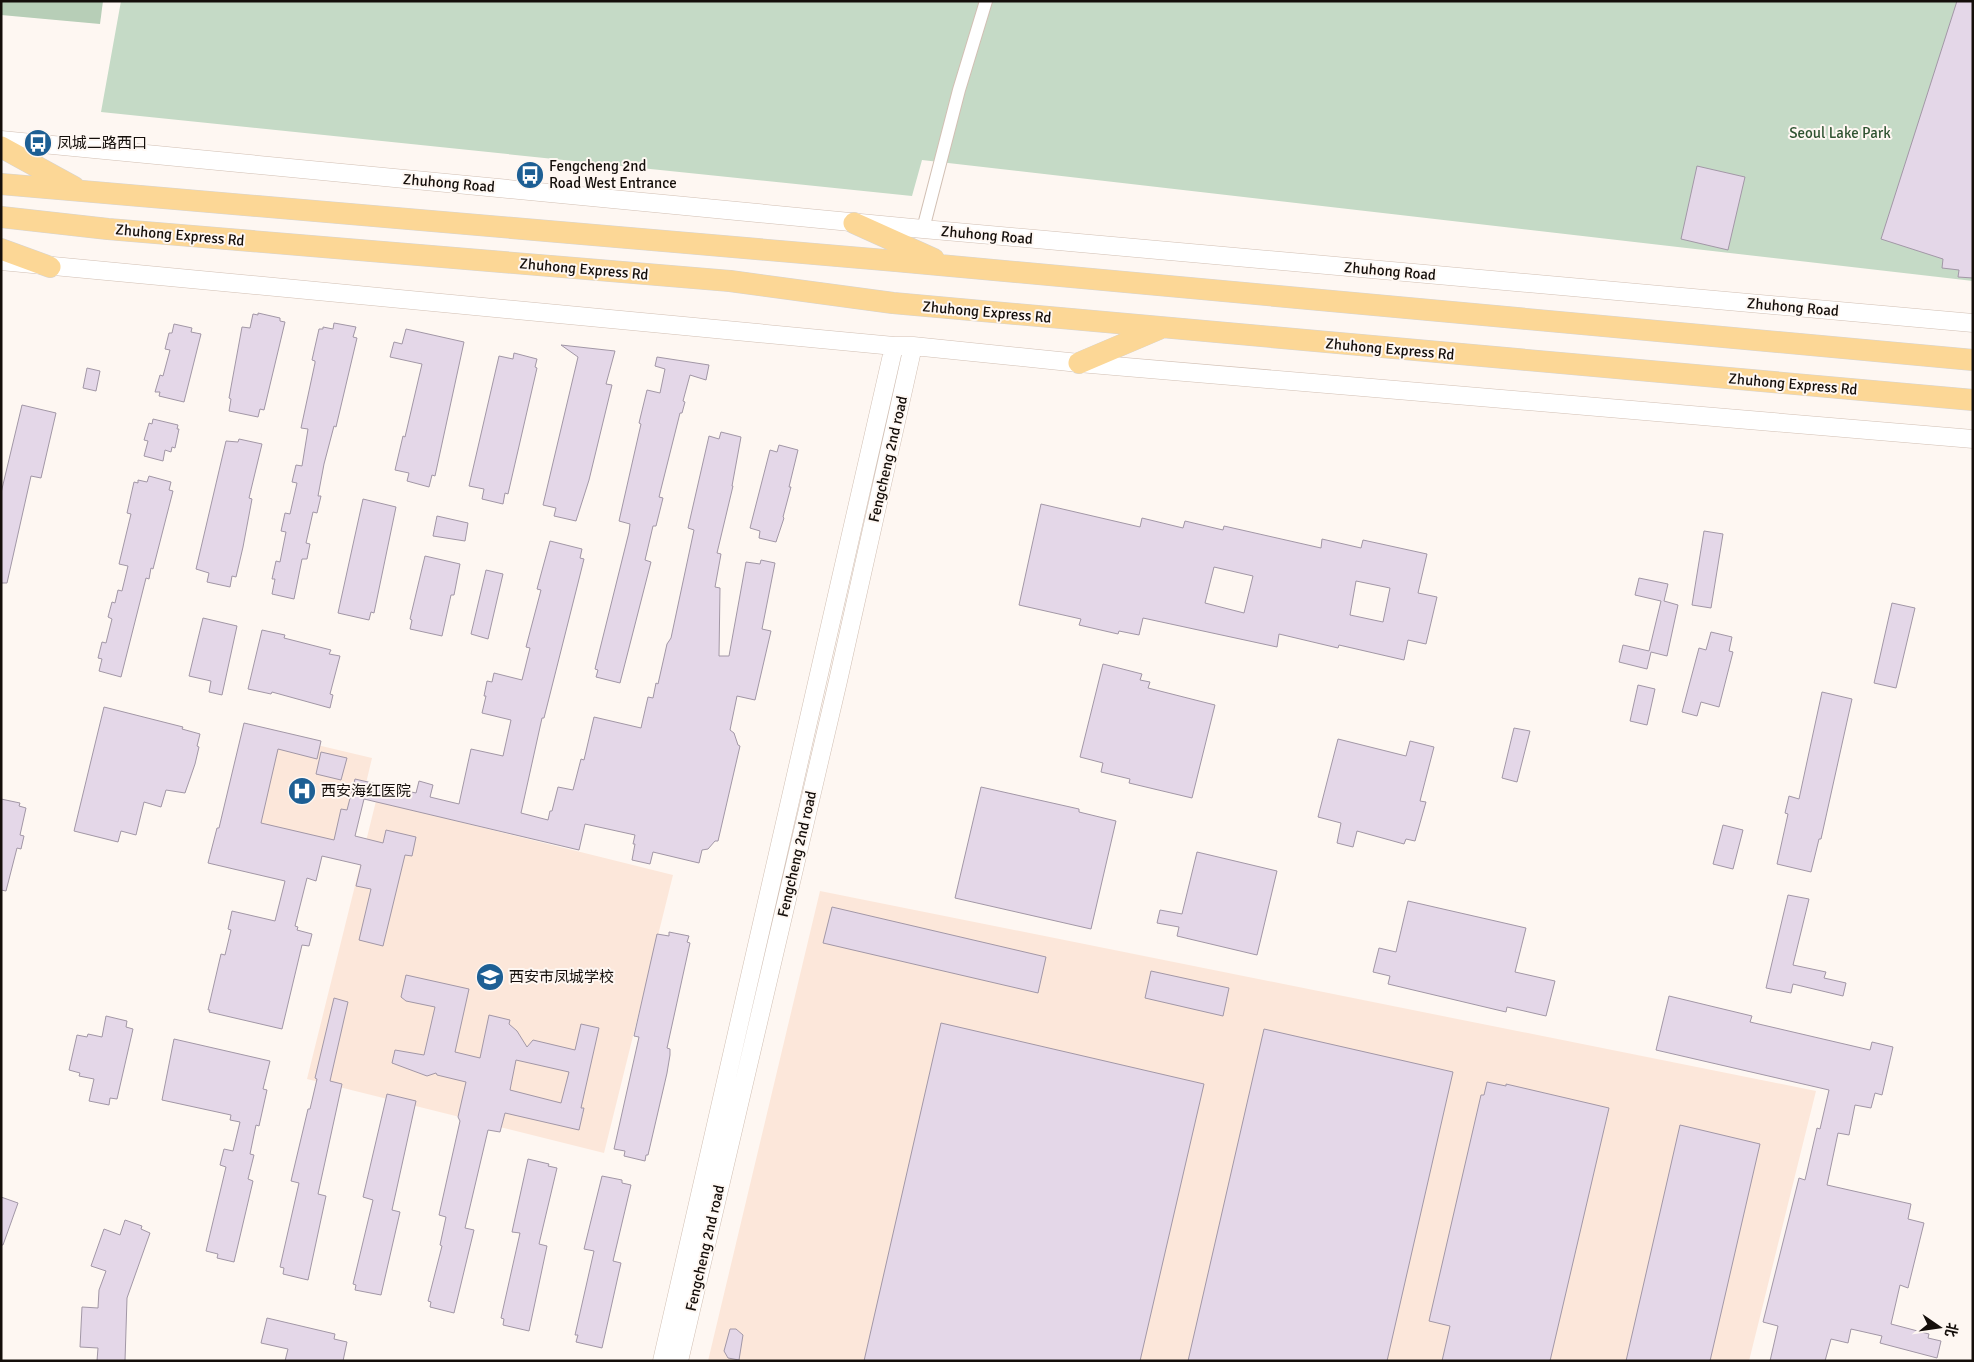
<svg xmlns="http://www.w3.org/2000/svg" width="1974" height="1362" font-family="Signika,'Noto Sans SC',sans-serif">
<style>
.built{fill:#fce7da}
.green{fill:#c5dac6}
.forest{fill:#b7ceb7}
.building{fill:#e4d7e8;stroke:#a297a6;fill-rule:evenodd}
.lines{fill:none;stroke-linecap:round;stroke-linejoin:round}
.minor-casing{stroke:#d1bfb3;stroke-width:14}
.secondary-casing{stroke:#d1bfb3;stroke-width:19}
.trunk-casing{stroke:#d5d4d3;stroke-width:22}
.minor{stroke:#fff;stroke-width:12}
.secondary{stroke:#fff;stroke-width:18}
.trunk{stroke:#fcd796;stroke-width:21}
.labels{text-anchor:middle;stroke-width:4;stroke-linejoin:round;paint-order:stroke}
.park-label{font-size:15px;fill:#2f5331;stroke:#fef7f2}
.poi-label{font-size:15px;fill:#140e0a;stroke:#fef7f2;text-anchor:start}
.street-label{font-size:15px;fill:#140e0a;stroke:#fef7f2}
</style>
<rect width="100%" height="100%" fill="#fef7f2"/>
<path class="built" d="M254,730L372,758L350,851L231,824Z
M376,801L673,875L604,1153L307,1079Z
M820,891L1816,1091L1749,1361H708Z"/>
<path class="green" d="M121,1H1973V281L922,160L912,196L101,112Z"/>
<path class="forest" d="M1,1H103L100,24L1,15Z"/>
<path class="building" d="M1957,1H1973V278L1958,277L1959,270L1942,268L1943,259L1881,239Z
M1697,166L1745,177L1728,250L1681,239Z
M258,313L280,318V321L285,322L264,410L260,409L258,417L229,411L231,399L229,398L242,327L250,328L253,314L258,315Z
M334,323L356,327L353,337L357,338L336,427L334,426L324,464L318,496H321L317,513L313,512L306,543L310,544L307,559H302L294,599L272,594L275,579H272L276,561L280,562L286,532L281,531L285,513L290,514L297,483L292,482L296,465L302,466L308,429L301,428L315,363V361L312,360L319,329H323V327L333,329Z
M174,324L192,328L191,332L201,334L184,402L159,396L160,392H155L160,375L163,376L170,350L165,349L169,333H172Z
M406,329L464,342L435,476L432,475L429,487L407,481L409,473L395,470L403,436L405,437L422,364L390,357L394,342L402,344Z
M561,345L615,351L606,384L612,385L589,480L576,521L554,516L556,508L543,505L578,357Z
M514,353L537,359L535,367L537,368L508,494L505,493L503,504L482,499L484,489L469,486L499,356L513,359Z
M657,357L709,365L706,380L690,375L683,401L685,402L682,413H680L659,497L663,498L656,526H653L645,560L651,562L620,683L596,677L598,670L595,669L629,532L630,524L619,521L641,424L639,423L647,390L660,393L665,369L655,366Z
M87,368L100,371L96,391L83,388Z
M22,405L56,413L41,478L31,476L7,583H1V493Z
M153,419L178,425L177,429H179L175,448L172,447L171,452L165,450L163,461L144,456L148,441L144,440L149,423L152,424Z
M721,432L741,437L732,486H733L717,553L721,554L715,587L720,588L719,656H729L746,562L760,564L761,560L775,563L762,629L771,631L755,700L737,696L730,730L734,733L738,745L740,746L718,841H715L708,849L702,850L699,863L653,852L650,864L632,860L635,844H633L635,835L585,824L579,850L364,799L355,836L383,843L386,830L416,837L412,856L405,855L383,946L359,940L371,889L356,886L361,865L322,856L316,881L307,878L295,926L298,927L297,930L312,934L309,946L302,945L282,1029L209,1012L210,1010H208L221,954L225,955L231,930L228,929L232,911L275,921L285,881L208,863L217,828H219L244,723L321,741L317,759L278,749L261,823L334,840L341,809L347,810L355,779L416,793L419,781L433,785L430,797L459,804L471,749L503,756L511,720L482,713L486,696H484L487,681L492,682L494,673L522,680L530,648L526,647L541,590L537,589L550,541L582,549L580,558L584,559L576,591L544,718H542L521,813L548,820L550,811H552L558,787L573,790L581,759L584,760L594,717L641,728L648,697L653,698L656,683L658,684L667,644L671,638L694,530L688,528L709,436L719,439Z
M239,439L262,444L249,498L252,499L243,547L236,577L232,576L230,587L207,582L209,573L196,569L226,441L238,442Z
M779,445L798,450L789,487H791L783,517L784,518L776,542L759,538L760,531L750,528L770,450L777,452Z
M149,476L171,482L169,490L173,491L153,569L151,568L149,579L146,578L121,677L99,671L102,659L98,658L102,642L106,643L112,619L108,617L112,602L115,603L118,590L122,591L128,566L119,564L131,514L127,513L134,482L138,483V480L147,482Z
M363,499L396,507L374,613L371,612L369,620L338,613Z
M1041,504L1140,527L1142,518L1183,528L1185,521L1223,530L1224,526L1321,548L1322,539L1361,548L1363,540L1427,554L1418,593L1437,597L1426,644L1408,640L1404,660L1339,645L1338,648L1279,634L1277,647L1143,618L1139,635L1119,631L1118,634L1079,625L1081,619L1019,605ZM1214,567L1253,576L1244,613L1205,603ZM1356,581L1390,588L1383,622L1350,615Z
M437,516L468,523L465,541L433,536Z
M1704,531L1723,534L1711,608L1692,605Z
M425,556L460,564L454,595H451L442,636L410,629L412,620L410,619Z
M486,570L503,574L488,639L471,634Z
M1639,578L1668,584L1664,601L1678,605L1667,656L1651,652L1647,669L1619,662L1623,645L1649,651L1661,601L1635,595Z
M1892,603L1915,608L1896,688L1874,683Z
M203,618L237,626L222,695L209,692L211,681L189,676Z
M262,630L285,635L284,638L331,650L329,654L340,656L330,694L333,695L330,708L272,692L271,694L248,689Z
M1711,632L1732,637L1729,651L1733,652L1719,707L1701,702L1697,716L1682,712L1699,648L1706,650Z
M1103,664L1142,674L1140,680L1150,682L1148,688L1215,705L1192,798L1129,783L1130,779L1101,772L1103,763L1080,757Z
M1638,685L1655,689L1647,725L1630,721Z
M1822,692L1852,699L1821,839H1819L1811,872L1777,864L1788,814L1785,813L1789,796L1799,799Z
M104,707L183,727L182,729L200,734L197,746L199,747L195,764L185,793L166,790L161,807L144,802L136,835L121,831L118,842L74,831Z
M1514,728L1530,731L1517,782L1502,778Z
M1338,739L1406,756L1410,741L1434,747L1420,801L1426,802L1415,841L1406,839L1404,844L1357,831L1353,847L1337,843L1341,823L1318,817Z
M321,752L347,758L341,780L316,774Z
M981,787L1079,809V812L1116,821L1091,929L955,898Z
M1,799L20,803L19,806L26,808L20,835L24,836L21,849L17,848L6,891L1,890Z
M1723,825L1743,830L1733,869L1713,864Z
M1197,852L1277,871L1257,955L1177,936L1179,927L1157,923L1160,910L1182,914Z
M1788,895L1809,899L1793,965L1826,972L1824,978L1846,983L1843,996L1793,984L1791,993L1766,988Z
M1408,901L1526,928L1515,972L1555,981L1546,1016L1507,1007L1506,1012L1388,984L1390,976L1373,972L1379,948L1396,952Z
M832,907L1046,957L1038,993L823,943Z
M669,932L689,936L687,942L690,943L667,1048L670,1049V1055L667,1073L648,1155H646L645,1161L624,1156L625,1151L614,1149L639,1037L634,1036L657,934L669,936Z
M1151,971L1229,988L1223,1016L1145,998Z
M406,975L469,989L455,1052L480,1058L489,1015L510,1020L509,1024L517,1031L527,1047L533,1040L575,1050L581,1024L599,1028L581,1108H584L579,1130L505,1113L500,1132L488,1130L465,1228L474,1230L454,1313L430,1307L431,1302L428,1301L442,1246L440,1245L446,1217L439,1215L460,1121L458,1117L466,1082L437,1075L436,1073L427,1076L392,1063L395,1050L424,1055L435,1007L406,1001L401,997ZM516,1060L569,1072L561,1103L510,1090Z
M1669,996L1752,1016L1750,1022L1870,1050L1872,1042L1893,1047L1882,1095L1875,1093L1871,1108L1855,1105L1849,1135L1838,1133L1827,1185L1911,1204L1908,1219L1924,1223L1908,1288L1900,1285L1891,1324L1929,1334L1928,1338L1941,1341L1937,1358L1880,1343L1882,1336L1851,1329L1848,1343L1831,1339L1825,1361H1770L1778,1326L1763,1322L1799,1178L1805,1180L1817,1128L1820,1129L1829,1090L1656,1050Z
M334,998L348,1002L330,1081L342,1084L318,1194L326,1196L308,1280L283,1274L284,1268L280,1267L299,1183L291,1181L308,1109H310L317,1079L315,1078Z
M106,1016L127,1021L126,1027L133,1029L117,1099L110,1098L109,1105L89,1101L94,1079L79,1076L80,1073L69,1070L77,1035L87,1037L88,1034L102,1037Z
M941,1023L1204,1084L1140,1361H864Z
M1264,1029L1453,1072L1387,1361H1188Z
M174,1039L270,1061L263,1089L267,1090L259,1126L256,1125L250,1154L254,1155L248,1179L253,1181L234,1262L217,1258L218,1254L206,1251L226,1167L220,1165L224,1149L233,1151L240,1122L230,1120L231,1115L162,1100Z
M1487,1082L1506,1086V1084L1609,1108L1550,1361H1442L1450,1326L1429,1321L1481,1095H1484Z
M387,1094L416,1101L392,1210L400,1212L381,1295L355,1290L356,1285L353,1284L373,1200L363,1197Z
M1680,1125L1760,1144L1710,1361H1626Z
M528,1159L549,1164L548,1166L557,1168L539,1244L547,1246L529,1331L503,1325L504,1319L501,1318L520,1233L512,1232Z
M602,1176L622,1180V1183L631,1185L613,1261L621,1263L602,1348L576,1342L578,1335H575L594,1251L584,1249Z
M1,1197L18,1203L3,1245H1Z
M125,1220L142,1226L141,1229L150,1233L127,1298L125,1361H97L98,1348L80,1347L82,1307L98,1308L99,1290L106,1271L91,1266L104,1229L120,1235Z
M267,1318L335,1334L334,1339L347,1342L343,1361H285L288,1349L261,1343Z
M730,1329H736L743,1335L739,1360L728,1358L724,1351Z"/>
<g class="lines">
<defs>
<path id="minor" d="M923,229L959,90L986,1"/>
<path id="secondary" d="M1,140L923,229L1973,323
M1,261L894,346H913L1079,363L1973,439
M662,1361L894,346
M679,1361L838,681L913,346"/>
<path id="trunk" d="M1,147L74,187
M1,184L896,261L1973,360
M1,217L108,229L730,281L893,303L1973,400
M854,223L934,259
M1,249L50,267
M1079,363L1159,329"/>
</defs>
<use href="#minor" class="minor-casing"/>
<use href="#secondary" class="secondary-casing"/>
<use href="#trunk" class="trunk-casing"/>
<use href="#minor" class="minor"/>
<use href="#secondary" class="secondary"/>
<use href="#trunk" class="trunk"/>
</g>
<defs>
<symbol id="bus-disc" viewBox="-11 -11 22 22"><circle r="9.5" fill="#1d5f94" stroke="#fef7f2"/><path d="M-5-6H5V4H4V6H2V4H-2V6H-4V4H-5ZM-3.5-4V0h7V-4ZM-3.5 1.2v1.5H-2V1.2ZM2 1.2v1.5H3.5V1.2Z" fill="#fff"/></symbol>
<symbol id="hospital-disc" viewBox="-11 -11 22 22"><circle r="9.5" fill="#1d5f94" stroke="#fef7f2"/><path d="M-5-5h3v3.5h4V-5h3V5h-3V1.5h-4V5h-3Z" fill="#fff"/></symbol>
<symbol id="school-disc" viewBox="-11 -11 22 22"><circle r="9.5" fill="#1d5f94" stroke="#fef7f2"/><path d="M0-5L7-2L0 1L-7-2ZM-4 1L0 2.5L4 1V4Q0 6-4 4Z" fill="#fff"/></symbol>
</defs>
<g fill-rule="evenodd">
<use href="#bus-disc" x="22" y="127" width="32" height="32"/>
<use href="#bus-disc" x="514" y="159" width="32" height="32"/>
<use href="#hospital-disc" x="286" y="775" width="32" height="32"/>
<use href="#school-disc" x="474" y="961" width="32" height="32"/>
</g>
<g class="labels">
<g class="park-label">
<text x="1840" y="138">Seoul Lake Park</text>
</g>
<g class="poi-label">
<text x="57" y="148">凤城二路西口</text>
<text x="549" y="171">Fengcheng 2nd<tspan x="549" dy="17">Road West Entrance</tspan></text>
<text x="321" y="796">西安海红医院</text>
<text x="509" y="982">西安市凤城学校</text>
</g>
<g class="street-label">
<text transform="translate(449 183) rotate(5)" y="5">Zhuhong Road</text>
<text transform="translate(180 235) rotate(5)" y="5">Zhuhong Express Rd</text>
<text transform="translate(987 235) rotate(5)" y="5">Zhuhong Road</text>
<text transform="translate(584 269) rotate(5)" y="5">Zhuhong Express Rd</text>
<text transform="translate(1390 271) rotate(5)" y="5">Zhuhong Road</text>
<text transform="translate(1793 307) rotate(5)" y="5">Zhuhong Road</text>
<text transform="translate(987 312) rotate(5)" y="5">Zhuhong Express Rd</text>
<text transform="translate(1390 349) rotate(5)" y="5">Zhuhong Express Rd</text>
<text transform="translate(1793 384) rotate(5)" y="5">Zhuhong Express Rd</text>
<text transform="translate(888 459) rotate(-77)" y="5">Fengcheng 2nd road</text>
<text transform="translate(797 854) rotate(-77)" y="5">Fengcheng 2nd road</text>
<text transform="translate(705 1248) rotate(-77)" y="5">Fengcheng 2nd road</text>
</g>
</g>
<rect width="1974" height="1362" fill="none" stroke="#140e0a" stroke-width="5"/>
<g transform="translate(1939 1327) rotate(103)" stroke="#fef7f2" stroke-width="4" paint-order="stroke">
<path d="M0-4L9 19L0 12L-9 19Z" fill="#140e0a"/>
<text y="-8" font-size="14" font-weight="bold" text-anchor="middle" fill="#140e0a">北</text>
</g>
</svg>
